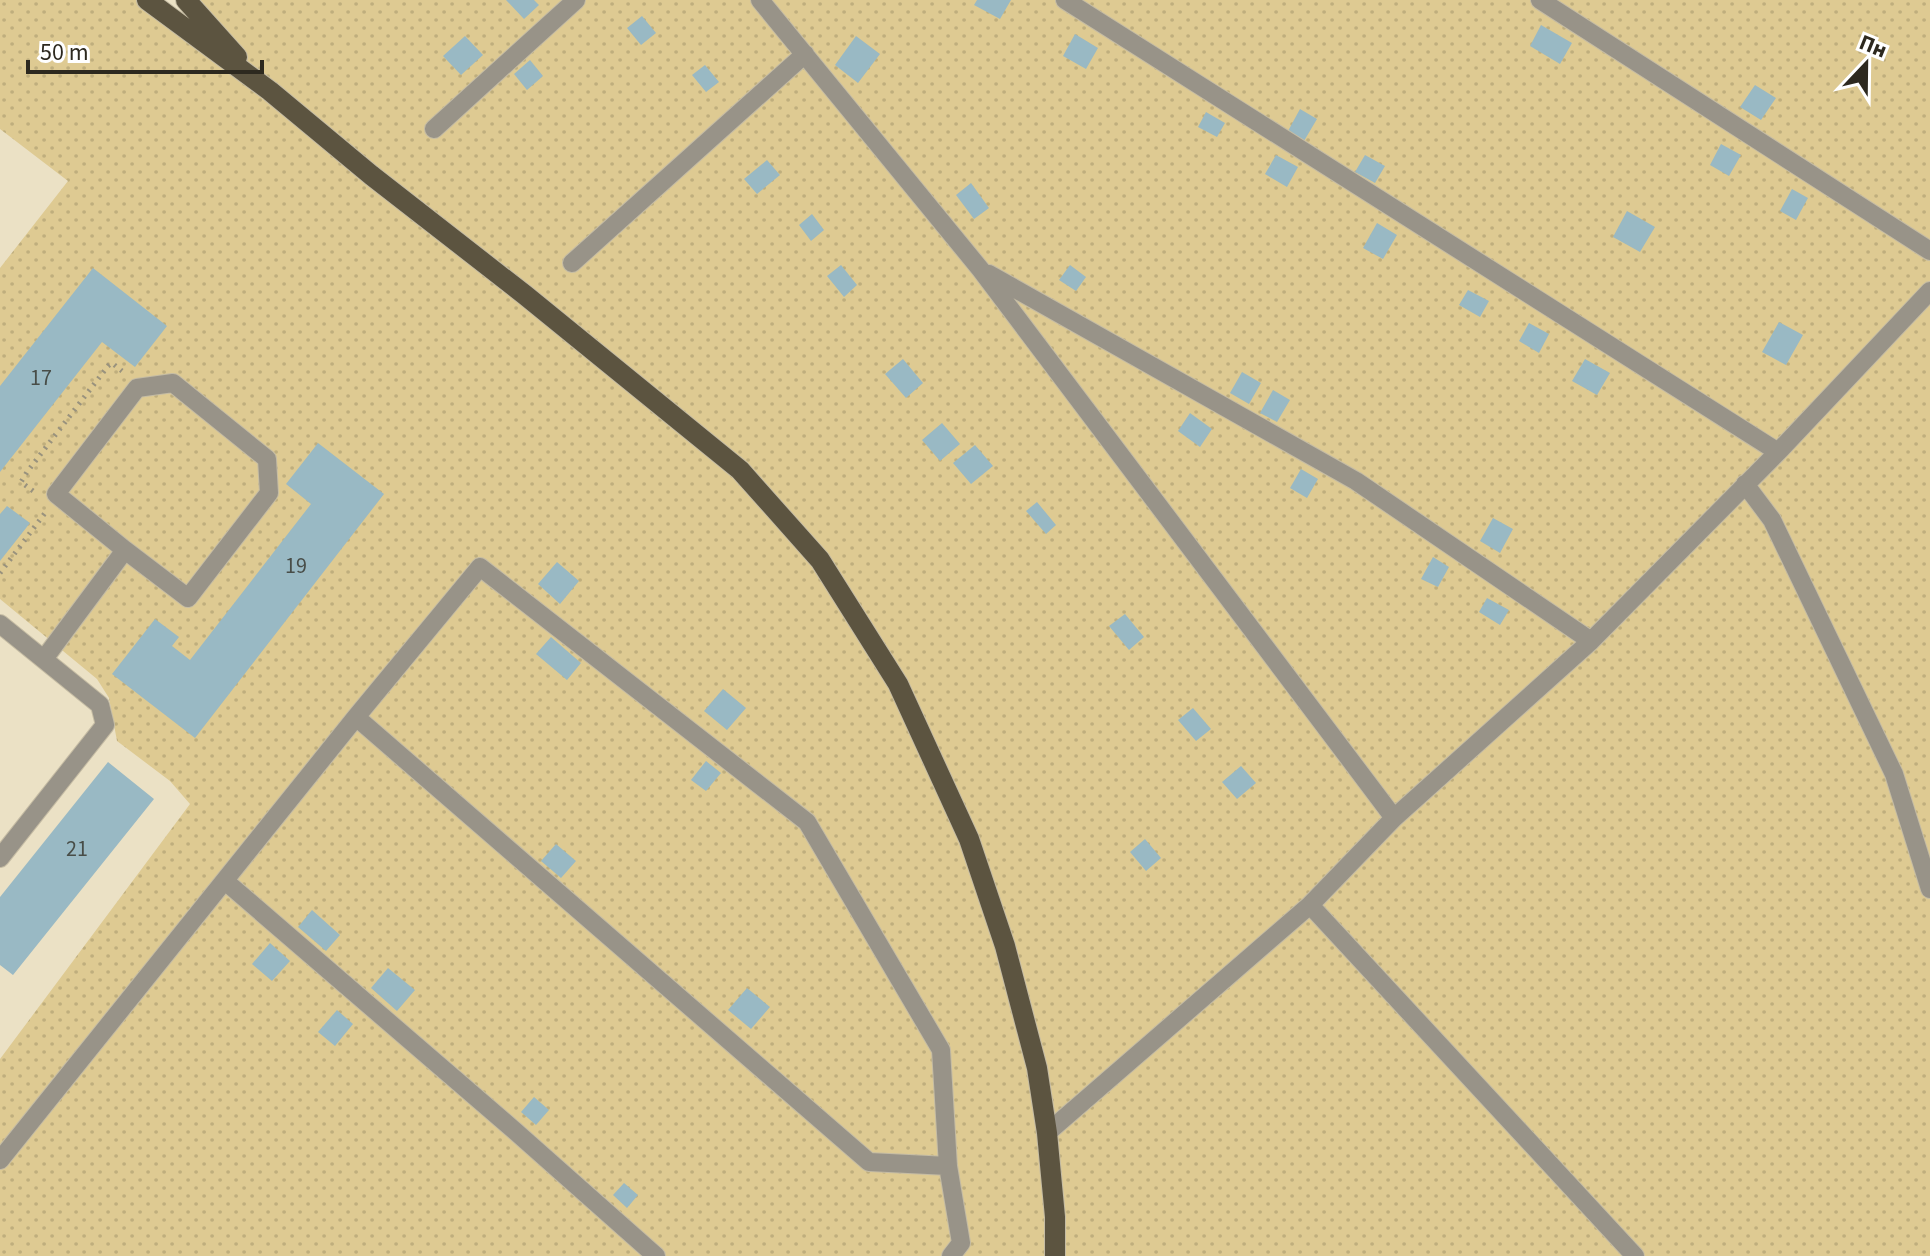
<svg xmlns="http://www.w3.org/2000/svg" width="1930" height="1256" font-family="'Source Sans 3',sans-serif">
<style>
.grass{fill:url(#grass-dots)}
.building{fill:#99b9c4}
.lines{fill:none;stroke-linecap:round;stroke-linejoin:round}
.service-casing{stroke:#c5bca4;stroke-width:20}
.primary-casing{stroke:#c5bca4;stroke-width:22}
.path{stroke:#99927d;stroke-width:5;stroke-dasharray:2 6;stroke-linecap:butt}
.service{stroke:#989388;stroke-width:18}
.primary{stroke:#5c5440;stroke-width:20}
.labels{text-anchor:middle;stroke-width:6;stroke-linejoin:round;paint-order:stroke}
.number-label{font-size:22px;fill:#484d48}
</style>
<defs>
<pattern id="grass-dots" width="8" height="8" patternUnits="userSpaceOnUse" patternTransform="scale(2)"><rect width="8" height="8" fill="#deca92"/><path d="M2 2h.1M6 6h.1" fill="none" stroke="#bfae7d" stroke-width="1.8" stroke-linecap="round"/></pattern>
</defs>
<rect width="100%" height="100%" fill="#ebe1c5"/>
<path class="grass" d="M0,0H147L266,88L186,0H1930V1256H0V1059L190,804L170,781L117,741L109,698L97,679L0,599V268L68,181L0,129Z"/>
<path class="building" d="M506,0H534L539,5L524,19Z
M977,0H1011L1000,19L974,5Z
M642,16L656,33L641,45L627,28Z
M1541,25L1572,43L1560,64L1530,46Z
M1075,34L1098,48L1086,69L1063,56Z
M465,36L483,55L461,75L443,56Z
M856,36L880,54L858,83L835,65Z
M530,60L543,76L527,90L514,74Z
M705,65L719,82L706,92L692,75Z
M1755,85L1776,98L1761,120L1740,107Z
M1300,109L1317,119L1304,141L1288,131Z
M1206,112L1225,123L1217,137L1198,127Z
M1721,144L1741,155L1729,176L1710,165Z
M1276,155L1298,167L1287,187L1265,174Z
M1365,155L1385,166L1375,183L1355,172Z
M767,160L780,175L757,194L744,179Z
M971,183L989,208L974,219L956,195Z
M1792,189L1808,198L1796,220L1780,211Z
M1627,211L1655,227L1640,252L1613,237Z
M812,214L824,230L811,241L799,225Z
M1377,223L1397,235L1383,259L1363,248Z
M841,265L857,285L844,297L827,276Z
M1070,265L1086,277L1076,291L1059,280Z
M93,268L167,326L135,367L102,342L0,472V386Z
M1468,290L1489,301L1480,317L1459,305Z
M1779,322L1803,335L1786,365L1762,352Z
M1529,323L1549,334L1539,353L1519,341Z
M903,359L923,383L906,398L885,374Z
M1585,359L1610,373L1597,395L1572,381Z
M1242,372L1261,383L1249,404L1230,393Z
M1273,390L1290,400L1277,422L1260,413Z
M1190,413L1212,429L1200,447L1178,431Z
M942,423L960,444L940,461L922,440Z
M318,443L384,494L195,738L112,674L155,619L179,637L172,646L190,660L311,504L286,484Z
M975,445L993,466L971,484L953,463Z
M1301,469L1318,479L1307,498L1290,488Z
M1037,502L1056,525L1046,534L1026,511Z
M7,506L30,523L0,561V514Z
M1493,518L1513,529L1500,553L1480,541Z
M1433,557L1449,567L1438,587L1421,579Z
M557,562L579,581L560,604L538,584Z
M1487,598L1509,610L1500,625L1479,612Z
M1125,614L1144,637L1129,650L1109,626Z
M551,637L581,663L567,680L536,654Z
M723,689L746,708L727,730L704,711Z
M1193,708L1211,729L1196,741L1178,720Z
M706,761L721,773L706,791L691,780Z
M108,762L154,799L13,975L0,965V897Z
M1241,766L1256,783L1237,799L1222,782Z
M1145,839L1161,858L1146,871L1130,852Z
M556,844L576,861L561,878L541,861Z
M312,910L340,935L326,951L298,927Z
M270,943L290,961L272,981L252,964Z
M388,968L415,990L397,1011L371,988Z
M747,988L770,1007L751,1029L728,1010Z
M337,1010L353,1024L335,1046L318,1032Z
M534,1097L549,1110L536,1125L521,1112Z
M624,1183L638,1195L627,1208L613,1195Z"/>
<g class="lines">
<defs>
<path id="service" d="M760,0L981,270L1394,818
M1065,0L1778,452
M1540,0L1930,251
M434,129L576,0
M572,263L805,54
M989,274L1356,481L1591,641
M1745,484L1772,520L1894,774L1930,889
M0,624L100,705L105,725L0,858
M44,659L125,550L56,494L137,388L173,383L267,459L269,493L188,598L125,550
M356,717L869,1162L948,1166
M225,881L515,1131L656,1256
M1310,905L1635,1256
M1047,1133L1310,905L1394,818L1591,641L1778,452L1930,291
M0,1160L356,717L480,567L807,822L941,1050L948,1166L961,1243L951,1256"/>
<path id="primary" d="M147,0L270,91L371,175L525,295L740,470L820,560L898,684L969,839L1005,946L1037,1068L1047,1133L1055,1217V1256
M186,0L237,57"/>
</defs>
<use href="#service" class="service-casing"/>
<use href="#primary" class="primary-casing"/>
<path class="path" d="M33,491L21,482L27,472L108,366L112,363L122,371
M0,573L45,513"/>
<use href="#service" class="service"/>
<use href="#primary" class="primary"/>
</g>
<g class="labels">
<g class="number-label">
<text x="41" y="385">17</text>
<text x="296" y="573">19</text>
<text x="77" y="856">21</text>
</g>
</g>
<g transform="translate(1866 64) rotate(22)" stroke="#ffffff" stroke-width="6" paint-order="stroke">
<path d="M0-6L14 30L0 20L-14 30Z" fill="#2d291f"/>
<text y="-12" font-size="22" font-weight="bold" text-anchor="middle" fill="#2d291f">Пн</text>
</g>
<path d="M28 60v12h234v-12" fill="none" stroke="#2d291f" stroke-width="4"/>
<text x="40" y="60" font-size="24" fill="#2d291f" stroke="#ffffff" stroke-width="6" paint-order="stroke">50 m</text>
</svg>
